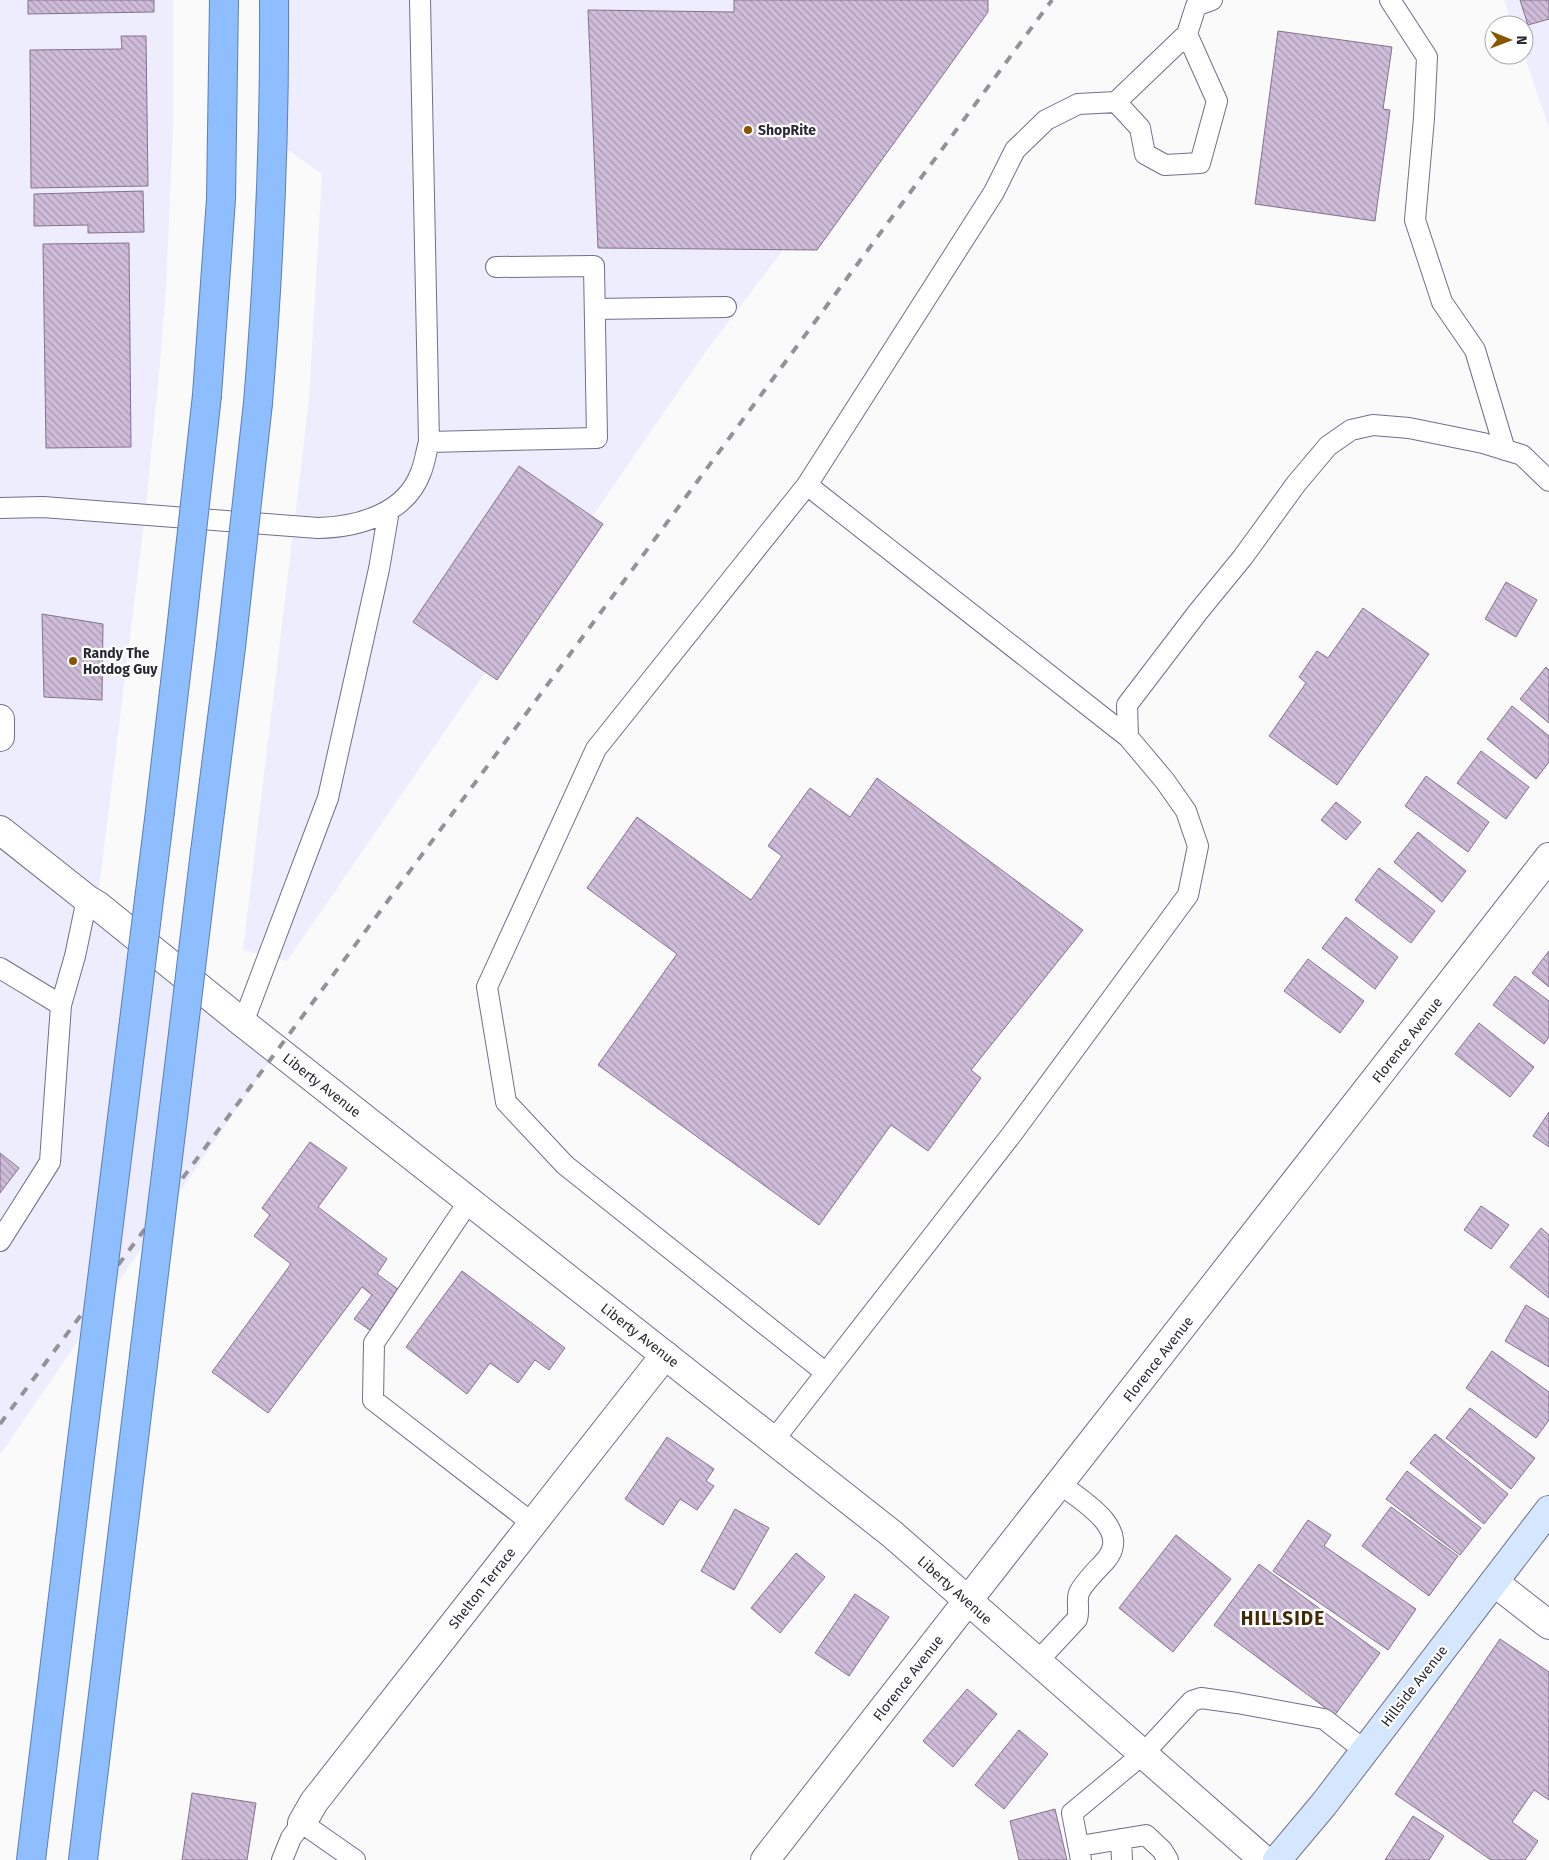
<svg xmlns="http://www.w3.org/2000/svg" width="1549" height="1860" font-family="'Fira Sans',sans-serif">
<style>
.built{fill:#ededfd}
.building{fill:url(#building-back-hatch);stroke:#84738d}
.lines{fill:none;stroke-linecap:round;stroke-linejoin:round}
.service-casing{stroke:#706f8c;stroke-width:22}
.minor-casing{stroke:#706f8c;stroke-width:30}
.tertiary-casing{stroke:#706f8c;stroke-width:30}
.secondary-casing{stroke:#706f8c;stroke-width:30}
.trunk-casing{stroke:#597fb8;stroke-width:30}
.service{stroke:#fff;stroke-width:20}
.minor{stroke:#fff;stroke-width:28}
.tertiary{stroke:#fff;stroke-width:28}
.secondary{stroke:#d5e7ff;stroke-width:28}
.trunk{stroke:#8fbefe;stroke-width:28}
.rail{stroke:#929298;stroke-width:4;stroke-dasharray:9 9;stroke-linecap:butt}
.trunk-bridge-casing{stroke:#597fb8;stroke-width:30;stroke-linecap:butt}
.trunk-bridge{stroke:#8fbefe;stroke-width:28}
.poi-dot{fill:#895600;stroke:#fff;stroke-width:2}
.labels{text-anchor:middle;stroke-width:4.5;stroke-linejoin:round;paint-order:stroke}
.poi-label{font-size:14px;font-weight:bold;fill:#292935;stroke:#fff;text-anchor:start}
.street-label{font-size:14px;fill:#292935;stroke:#fff}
.district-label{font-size:19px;font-weight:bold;letter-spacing:1px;fill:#432a07;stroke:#fff}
</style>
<defs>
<pattern id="building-back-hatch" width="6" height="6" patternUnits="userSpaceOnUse" patternTransform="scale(1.25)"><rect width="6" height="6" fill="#cfbcd9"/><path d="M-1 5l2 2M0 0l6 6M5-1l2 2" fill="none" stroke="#a899b1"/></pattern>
</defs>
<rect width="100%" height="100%" fill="#fafafa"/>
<path class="built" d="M0,0H173V129L166,288L160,364L145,515L97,905L277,1050L0,1455Z
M274,0H973L704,354L287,961L243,950L309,400L322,174L274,140Z
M1504,0H1549V127L1524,55V25H1513Z"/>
<path class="building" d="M28,0H154V12L28,14Z
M734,0H988V12L817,250L598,248L588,10L734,12Z
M1520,0H1549V19L1528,25Z
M1278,31L1392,47L1383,109L1390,110L1375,221L1255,204Z
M121,36H146L148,186L31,188L30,50L122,49Z
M143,191L144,232L88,233V225L34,226V194Z
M129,243L131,447L46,448L43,244Z
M519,466L603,524L497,680L413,622Z
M1506,582L1537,600L1516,637L1485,619Z
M1363,608L1429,654L1337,785L1269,736L1306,683L1299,677L1317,651L1328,658Z
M42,614L103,624L102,700L44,697Z
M1546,667L1549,670V723L1520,699Z
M1512,706L1549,736V762L1536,779L1487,739Z
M1481,751L1529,787L1506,819L1457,783Z
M1426,776L1489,822L1468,852L1405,806Z
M877,778L1083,930L971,1070L981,1078L928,1151L891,1125L819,1225L598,1065L677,954L587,888L637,817L751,900L782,856L768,846L810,788L850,817Z
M1336,802L1361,822L1346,840L1321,820Z
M1418,832L1466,871L1442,902L1394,862Z
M1379,868L1435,911L1411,943L1355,900Z
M1346,917L1398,957L1375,989L1322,948Z
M1549,951V987L1532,973Z
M1308,959L1364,1001L1340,1033L1284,991Z
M1515,976L1549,1001V1037L1544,1044L1493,1005Z
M1479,1023L1534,1067L1510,1097L1455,1054Z
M1549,1112V1147L1533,1136Z
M310,1142L347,1168L318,1207L387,1259L377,1274L406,1295L377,1335L354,1319L372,1295L362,1287L268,1413L212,1372L291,1264L254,1236L270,1215L262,1208Z
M0,1153L19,1168L0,1193Z
M1481,1206L1509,1225L1491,1249L1464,1230Z
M1541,1228L1549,1235V1298L1510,1267Z
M462,1271L565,1348L549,1370L535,1360L518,1383L490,1363L467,1394L406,1347Z
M1526,1305L1549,1319V1367L1505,1341Z
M1492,1351L1549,1392V1420L1536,1438L1466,1388Z
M1470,1408L1535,1458L1511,1489L1446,1438Z
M1435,1434L1508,1494L1484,1524L1410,1463Z
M667,1437L714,1469L706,1481L714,1486L697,1510L680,1499L663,1525L625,1499Z
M1407,1471L1481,1528L1460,1555L1386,1499Z
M1391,1507L1458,1556L1429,1596L1362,1546Z
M735,1509L769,1528L734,1590L701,1571Z
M1308,1520L1331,1535L1324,1546L1416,1609L1388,1650L1273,1571Z
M1176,1535L1231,1579L1173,1652L1119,1608Z
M796,1553L825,1577L780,1633L751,1608Z
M1259,1564L1380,1653L1335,1715L1214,1625Z
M855,1594L889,1617L849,1676L815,1653Z
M1500,1639L1549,1672V1800L1534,1790L1512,1822L1538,1841L1525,1860H1491L1395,1794Z
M967,1689L997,1714L953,1767L923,1741Z
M1019,1730L1048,1754L1004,1809L975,1785Z
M192,1793L256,1803L247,1860H182Z
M1055,1809L1067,1860H1019L1010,1821Z
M1413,1816L1444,1836L1429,1860H1385Z"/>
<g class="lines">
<defs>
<path id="service" d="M1390,0L1427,57L1424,118L1415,220L1442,302L1475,350L1505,450
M1116,102L1187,34
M595,309L726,307
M429,442L597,438L594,266L496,267
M807,485L994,192L1015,150L1046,120L1078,104L1116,102L1140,128L1145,154L1165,165L1200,163L1217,101L1187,34L1196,6L1212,0
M0,508L43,507L318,528C358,527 406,514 421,472C425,462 426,452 429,442L420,0
M0,968L61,1005
M243,1023L328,798L379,569L389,510
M469,1201L374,1343L373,1400L532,1523
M0,1241L50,1162L61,1005L75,956L87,899
M826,1373L565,1165L506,1102L487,987L596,749L807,485L1128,737
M773,1441L1012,1134L1188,895L1198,846L1186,811L1165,781L1128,737L1127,705L1198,612L1243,557L1296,484L1328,446L1351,430L1373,425L1409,428L1483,443L1522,455L1549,481
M1037,1662L1077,1619C1080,1610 1076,1601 1079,1593C1083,1583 1099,1568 1106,1560C1132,1529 1081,1500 1060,1484
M1121,1839L1122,1860
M1080,1846L1146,1835L1162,1850L1168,1860
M282,1860L291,1838L302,1823L355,1860
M1081,1860L1072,1813L1143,1754L1192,1701L1201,1698L1237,1703L1324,1719L1364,1750"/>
<path id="minor" d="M1494,1582L1549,1625
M302,1823L314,1802L665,1355
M765,1860L1549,857"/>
<path id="tertiary" d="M0,719V737
M0,830L87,899L97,905L243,1023L892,1534L1264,1860"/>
<path id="secondary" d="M1277,1860L1324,1804L1549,1510"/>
<path id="trunk" d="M207,395L221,199L224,0
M258,403C269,269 275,135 274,0
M160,811L180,640
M204,860L231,647
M31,1860L79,1465
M83,1860L144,1356"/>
</defs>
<use href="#service" class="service-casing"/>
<use href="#minor" class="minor-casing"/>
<use href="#tertiary" class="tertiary-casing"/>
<use href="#secondary" class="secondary-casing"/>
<use href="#trunk" class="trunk-casing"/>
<use href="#service" class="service"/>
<use href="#minor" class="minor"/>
<use href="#tertiary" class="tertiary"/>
<use href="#secondary" class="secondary"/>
<use href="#trunk" class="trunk"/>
<path class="rail" d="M0,1424C352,951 702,475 1052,0"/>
<defs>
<path id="trunk-bridge" d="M180,640L207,395
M231,647L258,403
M144,1356L204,860
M79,1465L160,811"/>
</defs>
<use href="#trunk-bridge" class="trunk-bridge-casing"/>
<use href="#trunk-bridge" class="trunk-bridge"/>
</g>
<g class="poi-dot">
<circle cx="748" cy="130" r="5"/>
<circle cx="73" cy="661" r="5"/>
</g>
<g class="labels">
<g class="poi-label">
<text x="758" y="135">ShopRite</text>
<text x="83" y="658">Randy The<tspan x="83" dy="16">Hotdog Guy</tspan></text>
</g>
<g class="street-label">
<text transform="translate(1407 1040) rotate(-52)" y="5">Florence Avenue</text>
<text transform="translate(322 1085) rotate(38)" y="5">Liberty Avenue</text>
<text transform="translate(640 1335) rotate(38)" y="5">Liberty Avenue</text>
<text transform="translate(1158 1359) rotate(-52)" y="5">Florence Avenue</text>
<text transform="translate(482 1588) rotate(-52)" y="5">Shelton Terrace</text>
<text transform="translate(955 1590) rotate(42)" y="5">Liberty Avenue</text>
<text transform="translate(908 1678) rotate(-52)" y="5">Florence Avenue</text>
<text transform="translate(1414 1686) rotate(-52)" y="5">Hillside Avenue</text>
</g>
<g class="district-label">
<text x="1283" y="1625">HILLSIDE</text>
</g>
</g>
<g transform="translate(1509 40) rotate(91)"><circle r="24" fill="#ffffff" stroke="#a9a9ae"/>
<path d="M0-4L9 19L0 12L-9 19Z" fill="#895600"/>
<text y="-8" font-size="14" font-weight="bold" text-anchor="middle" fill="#292935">N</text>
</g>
</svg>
